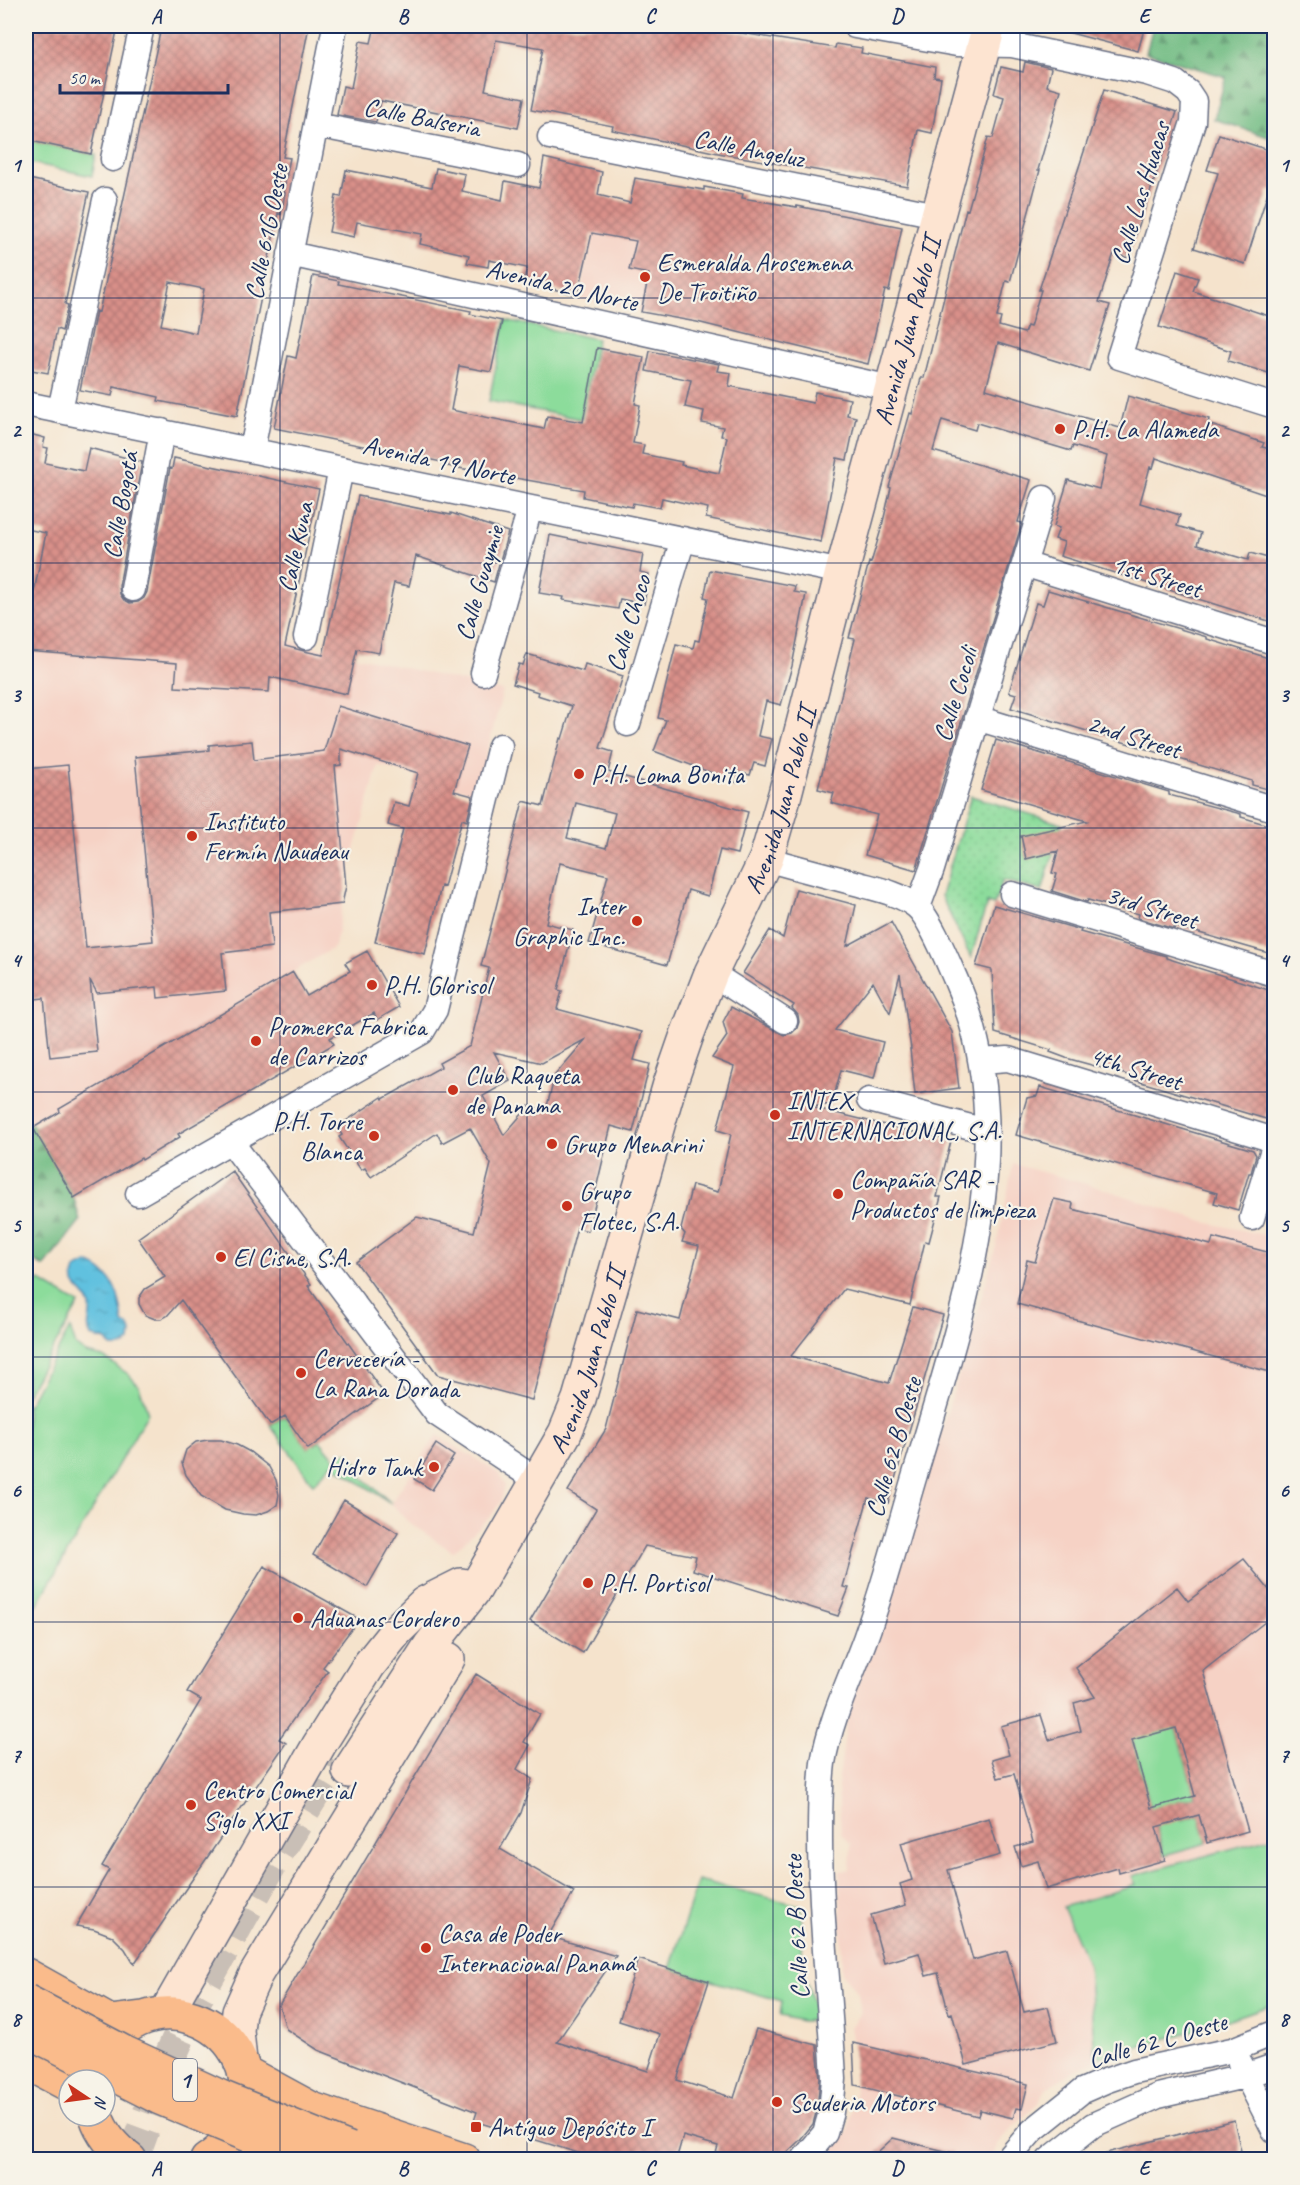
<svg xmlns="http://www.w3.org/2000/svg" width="1300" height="2185" font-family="Caveat,sans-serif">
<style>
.built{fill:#f6d2c5}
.grass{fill:#8cdc9b;stroke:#54867c;stroke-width:1.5}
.forest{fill:url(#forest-firs);stroke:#467670;stroke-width:1.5}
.park{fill:url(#park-dots);stroke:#54867c;stroke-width:1.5}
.water{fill:url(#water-ripples);stroke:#3e789e;stroke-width:1.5}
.building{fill:url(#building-cross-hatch);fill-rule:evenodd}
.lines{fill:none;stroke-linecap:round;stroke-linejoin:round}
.secondary-tunnel{stroke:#c9bfb6;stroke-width:33;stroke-dasharray:33 16;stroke-linecap:butt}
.street-casing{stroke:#676e84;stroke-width:27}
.secondary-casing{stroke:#676e84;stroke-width:36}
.primary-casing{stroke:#676e84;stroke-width:36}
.street{stroke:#fff;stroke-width:24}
.secondary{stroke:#fde4d1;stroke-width:33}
.primary{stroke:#fabb8b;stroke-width:33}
.primary-bridge-casing{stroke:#676e84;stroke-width:36;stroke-linecap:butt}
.primary-bridge{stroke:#fabb8b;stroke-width:33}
.grid{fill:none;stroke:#1b2f5e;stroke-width:1.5;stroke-opacity:0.55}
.poi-dot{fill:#c8321e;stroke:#f7f3e8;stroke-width:2}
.labels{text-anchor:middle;stroke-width:4.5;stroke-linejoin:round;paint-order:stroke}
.shield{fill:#f7f3e8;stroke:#5d6a87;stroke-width:1.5}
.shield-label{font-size:24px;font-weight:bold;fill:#1b2f5e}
.street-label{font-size:26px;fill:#1b2f5e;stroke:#f7f3e8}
.poi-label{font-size:26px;fill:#1b2f5e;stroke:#f7f3e8;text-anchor:start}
.neatline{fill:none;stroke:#1b2f5e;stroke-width:2}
.grid-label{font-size:20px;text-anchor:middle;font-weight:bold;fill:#1b2f5e}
</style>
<defs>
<pattern id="forest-firs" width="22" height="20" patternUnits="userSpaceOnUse" patternTransform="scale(1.5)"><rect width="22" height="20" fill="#71bc83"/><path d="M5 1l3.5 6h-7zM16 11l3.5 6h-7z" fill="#5c996e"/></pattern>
<pattern id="park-dots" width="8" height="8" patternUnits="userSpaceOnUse" patternTransform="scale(1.5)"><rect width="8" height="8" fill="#8cdc9b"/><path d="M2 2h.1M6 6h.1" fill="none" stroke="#78bd88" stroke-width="1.8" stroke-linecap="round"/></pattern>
<pattern id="water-ripples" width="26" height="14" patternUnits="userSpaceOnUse" patternTransform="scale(1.5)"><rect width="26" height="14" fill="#61c1df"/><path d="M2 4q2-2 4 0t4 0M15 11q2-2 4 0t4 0" fill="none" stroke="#4f9db8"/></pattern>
<pattern id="building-cross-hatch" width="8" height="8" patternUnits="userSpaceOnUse" patternTransform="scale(1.5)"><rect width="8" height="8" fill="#d99089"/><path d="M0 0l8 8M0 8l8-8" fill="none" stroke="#af7673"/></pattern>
</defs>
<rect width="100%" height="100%" fill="#f7f3e8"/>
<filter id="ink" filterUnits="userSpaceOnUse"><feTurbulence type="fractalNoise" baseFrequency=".0167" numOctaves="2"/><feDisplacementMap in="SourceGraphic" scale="12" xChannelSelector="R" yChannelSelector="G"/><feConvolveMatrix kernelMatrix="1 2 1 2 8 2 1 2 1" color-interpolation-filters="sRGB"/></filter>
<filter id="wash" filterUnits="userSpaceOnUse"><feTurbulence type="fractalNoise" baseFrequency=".008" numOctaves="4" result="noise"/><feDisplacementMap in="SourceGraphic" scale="24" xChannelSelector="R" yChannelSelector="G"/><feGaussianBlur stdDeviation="1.35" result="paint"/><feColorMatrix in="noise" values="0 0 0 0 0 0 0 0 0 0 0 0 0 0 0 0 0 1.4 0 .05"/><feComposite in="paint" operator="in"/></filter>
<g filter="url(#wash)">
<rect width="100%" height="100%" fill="#f5e3cc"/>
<path class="built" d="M594,231L711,255L696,323L579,299Z
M26,593L282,639L503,691L476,793L378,765L347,879L335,947L59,1109L26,1126Z
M1013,1164L1101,1188L1204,1222L1274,1237V2004L1225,2021L1102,2058L1067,2075L1046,2089L1038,2104L1004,2135L990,2159L823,2160L847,2133L855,2099L853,2043L850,2027L861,2013L858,1993L842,1973L840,1871L850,1870L851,1844L841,1833L838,1786L848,1711L919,1504L973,1328L999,1235Z
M437,1435L500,1474L505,1486L501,1501L491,1516L453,1552L407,1521L391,1503Z"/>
<path class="grass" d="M26,140L96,155L92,176L26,162Z
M505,320L597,339L581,419L489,401Z
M39,1280L79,1304L26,1395V1303Z
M70,1328L76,1346L86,1353L103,1357L128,1374L139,1386L148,1413L37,1605L26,1599V1404L28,1405Z
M285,1416L308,1448L320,1441L336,1460L346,1452L365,1470L361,1476L391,1503L332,1464L313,1484L270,1425Z
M1119,1694L1176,1728L1195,1796L1177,1801L1182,1820L1199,1815L1207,1843L1164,1855Z
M1274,1837V2004L1225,2021L1102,2058L1095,2054L1088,1965L1063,1907L1136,1885L1132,1876Z
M698,1880L802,1906L801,1965L819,2020L802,2021L780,2016L782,2001L670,1969Z"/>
<path class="forest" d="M1153,26H1274V139L1214,119L1226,77L1146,53Z
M32,1124L74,1198L80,1221L44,1267L26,1257V1126Z"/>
<path class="park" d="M971,796L1062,824L1042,891L1003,880L994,905L987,903L971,958L941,896Z"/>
<path class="water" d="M87,1263C114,1272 121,1298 123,1324L128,1325L131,1332L130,1341C124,1347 120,1348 111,1347L106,1340L91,1336C84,1324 94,1314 89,1303C82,1286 69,1291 75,1269Z"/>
<g id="blocks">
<path class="building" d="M26,26H118L91,154L26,140Z
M186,26H309L283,157L290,158L283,193H285L281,214L278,213L237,416L158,401L159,397L114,387L112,396L80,390L96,311L99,312L161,28L184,33ZM170,282L204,289L196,333L161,325Z
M375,26H698L835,48L836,44L862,48L861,53L935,67L934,77L941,78L932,133L918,130L907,186L718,153L612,130L613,126L531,110L543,48L496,40L485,90L524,98L518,128L381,101L376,122L337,115L343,86L351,88L360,41L371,43Z
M1064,26H1145L1138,51L1063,31Z
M1025,62L1051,68L1047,86L1061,90L1038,170H1040L1010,282L1006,281L997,317L1001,318L999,326L1024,333L1027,326L1030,327L1041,290H1039L1104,90L1177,112L1128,258L1114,253L1099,302L1110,305L1089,371L998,343L986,389L1120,428L1128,396L1209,419L1208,424L1264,443L1262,447L1275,450V498L1156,458L1153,468L1150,467L1140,503L1180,515L1177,526L1201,533L1197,545L1248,560L1250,553L1275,560V623L1060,556L1064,542L1055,539L1059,528L1054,526L1068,480L1099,489L1107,456L1073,446L1071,451L977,423L975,430L942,420L933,451L1031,480L1018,522L1022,523L916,870L865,855L877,815L831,803L834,793L818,789L855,639L849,638L869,562L871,563L882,526L891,488L889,487L910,413L912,414L921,378H924L966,209L968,210L988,137L993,138L1004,97L994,94L1001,67L1023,72Z
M1219,134L1275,152V191L1269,189L1245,264L1194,248L1218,173L1207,170Z
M544,158L602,172L598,195L630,203L635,178L704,190V187L743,194L742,198L797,207V206L902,227L889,291L885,290L868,364L697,322L641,312L649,274L629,270L636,241L592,233L578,295L523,282L527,268L489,260L488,267L467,263L469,255L420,244L422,234L357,222L354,237L329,232L336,196L341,197L346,170L432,187L436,168L465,174L462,191L502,200L505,181L539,188Z
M29,179L89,192L65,304L68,305L62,331L57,329L48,373L26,369V195Z
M1177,271L1198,278L1193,291L1275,318V375L1228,361L1231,351L1159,327Z
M313,276L339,281L338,284L471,311L470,314L502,321L491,372L459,366L451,410L544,429L547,416L583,422L597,348L644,357L635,404L640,405L633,443L644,445L642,454L682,462L681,465L719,473L727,437L721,436L723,427L702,423L704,411L685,407L691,380L646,371L650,351L719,364L717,371L731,373L729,386L813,403L815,392L850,399L847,415L856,417L847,460L837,458L821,542L706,518L708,508L662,498L660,508L633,503L632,507L583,497L584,490L442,465V462L274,428L288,356L296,358Z
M26,433L45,438L43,447L48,448L45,463L84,471L89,448L142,462L119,586L120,594L123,599L130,603L138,602L144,598L147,592L170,468L172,469L174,458L319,489L285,646L304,651L323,655L358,496L451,515V513L508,532L494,582L416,556L409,586L394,583L379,653L357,649L347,694L270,677L269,692L175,687L177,663L26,651V610L30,611L46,533L26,529Z
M550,535L643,554L640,572L649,574L644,604L620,599L618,609L563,600L564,597L539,593Z
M710,570L795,586L794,592L806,594L792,666L781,705L766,701L758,736L772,739L765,766L754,763L750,775L741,773L738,783L654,751L666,720L658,718L676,644L693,648L695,640L699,641L708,598L704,597Z
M1048,590L1207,637V639L1275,660V791L1252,785V781L1011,708L1016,694L1009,692L1036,603L1043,605Z
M527,654L583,671L585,664L623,676L600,748L613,752L608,772L748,812L737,854L720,850L708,896L688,890L667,965L589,943L608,875L560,863L546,923L573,930L558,990L562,991L557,1009L642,1032L634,1060L650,1064L633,1132L611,1126L595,1193H598L588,1231L577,1228L532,1400L438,1375L356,1262L417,1217L474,1232L491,1164L470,1128L442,1143L437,1133L371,1177L365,1168L361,1170L339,1137L342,1135L337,1127L382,1097L383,1099L441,1067L439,1063L470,1046L489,968L481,966L523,801L543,806L560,738L562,739L572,706L537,695L538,692L513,684L519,664L523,665ZM576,803L615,813L606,848L567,838ZM586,1039L555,1075L546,1110L529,1106L504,1135L483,1096L510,1081L494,1052L542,1063Z
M338,706L468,746L454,791L473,796L467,821L462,819L444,887L441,886L425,954L375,942L403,829L388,825L394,802L409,806L418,773L341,749V765L335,766L346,886L342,904L269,912L272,947L222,953L226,991L158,998L157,987L97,993L90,980L97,1052L50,1057L44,998L26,1000V769L68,765L86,948L153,941L135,757L209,750V745L252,741L254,760L324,751Z
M996,740L1169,792V795L1241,814V817L1275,827V955L1175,926L1174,929L1138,918L1139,914L1088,900L1087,902L1052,891L1057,874L1052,873L1058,851L1026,859L1021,836L1087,821L981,790Z
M796,889L856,905L847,946L891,922L952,1032L959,1088L915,1094L910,1049H911L900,974L890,1013L873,982L835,1030L883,1042L874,1078L841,1070L832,1104L811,1107L951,1141L937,1197H941L929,1242L925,1241L910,1305L844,1289L791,1356L889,1383L913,1307L943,1315L888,1503L868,1498L843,1587L849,1588L838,1616L693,1570L696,1556L645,1546L583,1653L530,1621L596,1509L568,1491L606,1429L637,1309L680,1320L699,1246L682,1242L685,1234L681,1229L692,1185L718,1192L731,1134L717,1130L734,1067L712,1058L727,1036L723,1022L731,1007L784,1035L792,1033L797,1028L799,1022L798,1015L792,1008L794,1005L743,973L770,930L783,938Z
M994,905L1081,930L1080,932L1166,956V958L1275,992V1092L1266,1119L1134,1080L1135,1077L1066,1058L1050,1052L1051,1050L995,1033L992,970L976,966Z
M367,951L399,1007L377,1020L374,1013L330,1038L334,1044L178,1134L180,1137L142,1160L141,1158L74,1198L33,1128L60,1112L59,1109L293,972L307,996L350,971L345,963Z
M1040,1087L1253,1150L1256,1155L1251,1173H1249L1238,1210L1214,1203L1217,1193L1016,1135L1027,1098L1037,1096Z
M232,1171L311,1284L308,1286L384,1394L308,1449L285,1416L270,1425L181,1300L167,1316L161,1319H155L145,1315L139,1304V1298L145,1289L165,1277L138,1238Z
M1054,1199L1073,1203L1072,1209L1211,1245L1213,1238L1275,1254V1355L1270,1372L1017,1304L1027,1260L1035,1262Z
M208,1440H221L237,1445L250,1452L269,1467L276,1480L279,1495L277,1505L268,1511L256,1515L243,1514L225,1510L201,1496L186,1475L182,1463L186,1450L196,1442Z
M436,1444L454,1456L432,1490L414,1479Z
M344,1500L398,1533L367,1587L313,1555Z
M1244,1559L1275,1597V1614L1203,1671L1248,1831L1207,1843L1199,1815L1156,1827L1165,1860L1119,1873L1118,1868L1046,1889L1038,1861L1021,1866L1015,1847L1033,1842L1014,1774L998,1778L992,1760L1009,1755L1001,1726L1041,1715L1049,1740L1081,1731L1074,1703L1095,1697L1076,1668L1177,1587L1188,1601ZM1176,1728L1195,1796L1151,1808L1132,1740Z
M264,1566L359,1619L323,1667L328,1671L279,1739L286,1743L134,1964L125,1949L112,1936L94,1929L76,1926L109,1870L102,1866L201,1700L187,1692Z
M476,1674L540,1714L524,1742L530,1745L517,1769L532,1779L521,1813L500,1849L574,1892L548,1936L616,1956L557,2042L648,2071L660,2034L619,2021L638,1959L709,1981L677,2080L734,2098L756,2029L817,2045L820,2079L817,2109L813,2124L799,2141L779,2160H714L718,2146L683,2136L676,2160H601L474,2121L477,2112L318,2050L286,2029L279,2005Z
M989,1818L1000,1855L948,1870L973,1960L1007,1951L1024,2012L1048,2007L1057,2041L966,2065L952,2013L949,2014L938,1973L926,1976L919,1953L884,1963L871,1915L906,1905L900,1884L912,1880L901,1843Z
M853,2043L1028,2084L1022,2109L1016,2108L1013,2118L980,2110L978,2116L855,2085Z
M1234,2120L1243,2160H1106V2153Z
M893,2138L953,2153L952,2160H869Z"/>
</g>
</g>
<g filter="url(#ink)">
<use href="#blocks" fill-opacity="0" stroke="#676e84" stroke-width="1.5"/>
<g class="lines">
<path class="secondary-tunnel" d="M132,2160L170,2057L194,2002L273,1860L334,1761"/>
<defs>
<path id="street" d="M855,26L957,44L1012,45L1147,73L1175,82L1188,92L1194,101L1193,122L1119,357L1274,406
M316,125L518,165
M550,137L937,215
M113,159L142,26
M290,254L891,388
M26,404L842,572
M60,410L105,200
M252,450L335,26
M1024,564L1274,642
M133,589L162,431
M306,637L341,469
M483,673L530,508
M977,718L1274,809
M628,724L683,539
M766,859C797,868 828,876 859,884C877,889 901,894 916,906C929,916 948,962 955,978C1025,1132 964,1310 919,1461C901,1520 886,1581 865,1639C850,1680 830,1720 823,1763C820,1787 820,1814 820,1838C820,1919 830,1999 834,2079L831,2112L825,2133L803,2160
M1012,894L1274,974
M918,907L932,869L1044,498
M711,973L785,1021
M981,1061L1008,1059L1274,1140
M869,1100L986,1131
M231,1142L437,1414L538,1481
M138,1194L422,1032L435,1010L500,746
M1252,1218L1274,1146
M1240,2063L1274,2130
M1007,2160L1032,2131L1082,2091L1105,2081L1134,2071L1232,2050L1274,2033
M1049,2160L1093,2125L1158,2096L1248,2075L1274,2066"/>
<g id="secondary">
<path id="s1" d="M349,1771L430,1646L475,1589L565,1433L579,1399L669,1087L687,1035L711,973L766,859L785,794L842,572L989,26"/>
<path d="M166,2013L319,1745L369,1665L397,1630L425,1603L461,1585"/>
<path d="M240,2061L237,2031L239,2012L256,1974L448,1659"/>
</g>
<path id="primary" d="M26,1975L110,2022L142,2018
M26,2062L69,2085
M95,2070C134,1968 269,2019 243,2114C237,2132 223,2150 207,2160
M244,2072L312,2109L464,2160
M96,2116C102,2135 114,2148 130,2160
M349,2149L379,2160"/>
</defs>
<use href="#street" class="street-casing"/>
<use href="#secondary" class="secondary-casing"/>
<use href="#primary" class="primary-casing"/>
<use href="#street" class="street"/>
<use href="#secondary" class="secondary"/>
<use href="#primary" class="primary"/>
<defs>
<path id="primary-bridge" d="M26,2001L123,2052L223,2098L349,2149
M26,2030L160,2098L308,2160"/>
</defs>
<use href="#primary-bridge" class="primary-bridge-casing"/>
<use href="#primary-bridge" class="primary-bridge"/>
</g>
</g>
<path class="grid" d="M280,26V2160M527,26V2160M773,26V2160M1020,26V2160M26,298H1274M26,563H1274M26,828H1274M26,1092H1274M26,1357H1274M26,1622H1274M26,1887H1274"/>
<g class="poi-dot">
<circle cx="645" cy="277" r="6"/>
<circle cx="1060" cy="429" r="6"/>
<circle cx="579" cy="774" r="6"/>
<circle cx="192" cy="836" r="6"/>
<circle cx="637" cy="921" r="6"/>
<circle cx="372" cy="985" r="6"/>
<circle cx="256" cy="1041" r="6"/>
<circle cx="453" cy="1090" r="6"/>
<circle cx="775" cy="1115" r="6"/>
<circle cx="374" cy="1136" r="6"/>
<circle cx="552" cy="1144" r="6"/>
<circle cx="838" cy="1194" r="6"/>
<circle cx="567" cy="1206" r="6"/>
<circle cx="221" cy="1257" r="6"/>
<circle cx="301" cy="1373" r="6"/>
<circle cx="434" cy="1467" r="6"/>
<circle cx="588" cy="1583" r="6"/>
<circle cx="298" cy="1618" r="6"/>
<circle cx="191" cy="1805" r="6"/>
<circle cx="426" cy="1948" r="6"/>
<circle cx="777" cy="2102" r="6"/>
<rect x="470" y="2121" width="12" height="12" rx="3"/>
</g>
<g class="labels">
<rect class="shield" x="173" y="2059" width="24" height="42" rx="4.5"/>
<g class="shield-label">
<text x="185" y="2088">1</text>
</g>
<g class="street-label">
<text transform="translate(422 117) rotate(11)" y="9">Calle Balseria</text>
<text transform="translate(749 148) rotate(11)" y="9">Calle Angeluz</text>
<text transform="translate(1140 193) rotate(-73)" y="9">Calle Las Huacas</text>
<text transform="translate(266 232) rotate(-79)" y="9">Calle 61G Oeste</text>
<text transform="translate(562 285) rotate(13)" y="9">Avenida 20 Norte</text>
<text dy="9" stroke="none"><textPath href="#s1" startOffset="1558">Avenida Juan Pablo II</textPath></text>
<text transform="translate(439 460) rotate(12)" y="9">Avenida 19 Norte</text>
<text transform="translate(120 505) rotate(-80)" y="9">Calle Bogotá</text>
<text transform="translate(295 547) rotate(-78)" y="9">Calle Kuna</text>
<text transform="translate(1157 576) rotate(17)" y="9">1st Street</text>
<text transform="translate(479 583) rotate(-74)" y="9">Calle Guaymie</text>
<text transform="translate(628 623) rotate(-73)" y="9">Calle Choco</text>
<text transform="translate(955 694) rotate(-73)" y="9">Calle Cocoli</text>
<text transform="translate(1134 736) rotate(17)" y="9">2nd Street</text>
<text dy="9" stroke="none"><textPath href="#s1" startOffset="1072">Avenida Juan Pablo II</textPath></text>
<text transform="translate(1152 907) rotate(17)" y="9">3rd Street</text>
<text transform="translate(1136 1068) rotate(17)" y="9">4th Street</text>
<text dy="9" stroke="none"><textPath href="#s1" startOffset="478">Avenida Juan Pablo II</textPath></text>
<text transform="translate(893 1447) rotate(-74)" y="9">Calle 62 B Oeste</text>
<text transform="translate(796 1927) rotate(-93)" y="9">Calle 62 B Oeste</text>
<text transform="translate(1157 2040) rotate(-16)" y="9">Calle 62 C Oeste</text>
</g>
<g class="poi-label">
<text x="657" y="271">Esmeralda Arosemena<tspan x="657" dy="30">De Troitiño</tspan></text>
<text x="1072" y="438">P.H. La Alameda</text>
<text x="591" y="783">P.H. Loma Bonita</text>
<text x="204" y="830">Instituto<tspan x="204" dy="30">Fermín Naudeau</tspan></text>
<text x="625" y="915" text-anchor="end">Inter<tspan x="625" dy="30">Graphic Inc.</tspan></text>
<text x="384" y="994">P.H. Glorisol</text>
<text x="268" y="1035">Promersa Fabrica<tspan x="268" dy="30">de Carrizos</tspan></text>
<text x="465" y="1084">Club Raqueta<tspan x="465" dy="30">de Panama</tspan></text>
<text x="787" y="1109">INTEX<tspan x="787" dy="30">INTERNACIONAL, S.A.</tspan></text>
<text x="362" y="1130" text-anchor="end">P.H. Torre<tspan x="362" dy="30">Blanca</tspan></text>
<text x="564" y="1153">Grupo Menarini</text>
<text x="850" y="1188">Compañía SAR -<tspan x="850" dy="30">Productos de limpieza</tspan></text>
<text x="579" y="1200">Grupo<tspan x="579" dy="30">Flotec, S.A.</tspan></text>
<text x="233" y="1266">El Cisne, S.A.</text>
<text x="313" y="1367">Cervecería -<tspan x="313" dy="30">La Rana Dorada</tspan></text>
<text x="422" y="1476" text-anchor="end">Hidro Tank</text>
<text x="600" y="1592">P.H. Portisol</text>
<text x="310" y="1627">Aduanas Cordero</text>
<text x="203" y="1799">Centro Comercial<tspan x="203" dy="30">Siglo XXI</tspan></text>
<text x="438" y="1942">Casa de Poder<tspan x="438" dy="30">Internacional Panamá</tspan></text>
<text x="789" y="2111">Scuderia Motors</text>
<text x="488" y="2136">Antíguo Depósito I</text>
</g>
</g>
<rect width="1300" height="2185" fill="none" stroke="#f7f3e8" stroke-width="66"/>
<g transform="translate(87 2098) rotate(103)"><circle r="28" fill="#f7f3e8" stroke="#9fa5b1" stroke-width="1.5"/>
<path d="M0-4.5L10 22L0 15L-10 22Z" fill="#c8321e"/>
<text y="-9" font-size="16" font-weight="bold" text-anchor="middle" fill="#1b2f5e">N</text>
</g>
<path d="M60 84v9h168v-9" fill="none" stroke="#1b2f5e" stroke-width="3"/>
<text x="69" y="84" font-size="18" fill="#1b2f5e" stroke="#f7f3e8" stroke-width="4.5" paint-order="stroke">50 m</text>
<rect x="33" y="33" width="1234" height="2119" class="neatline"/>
<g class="grid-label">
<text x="156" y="23">A</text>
<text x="403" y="23">B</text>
<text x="650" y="23">C</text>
<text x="897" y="23">D</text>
<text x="1144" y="23">E</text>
<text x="16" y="172">1</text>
<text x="1284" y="172">1</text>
<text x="16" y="437">2</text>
<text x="1284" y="437">2</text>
<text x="16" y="702">3</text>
<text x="1284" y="702">3</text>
<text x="16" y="967">4</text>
<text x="1284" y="967">4</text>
<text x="16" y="1232">5</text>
<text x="1284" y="1232">5</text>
<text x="16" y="1497">6</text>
<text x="1284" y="1497">6</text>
<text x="16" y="1762">7</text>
<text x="1284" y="1762">7</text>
<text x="16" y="2026">8</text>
<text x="1284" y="2026">8</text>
<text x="156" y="2175">A</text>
<text x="403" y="2175">B</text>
<text x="650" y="2175">C</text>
<text x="897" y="2175">D</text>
<text x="1144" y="2175">E</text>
</g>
</svg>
